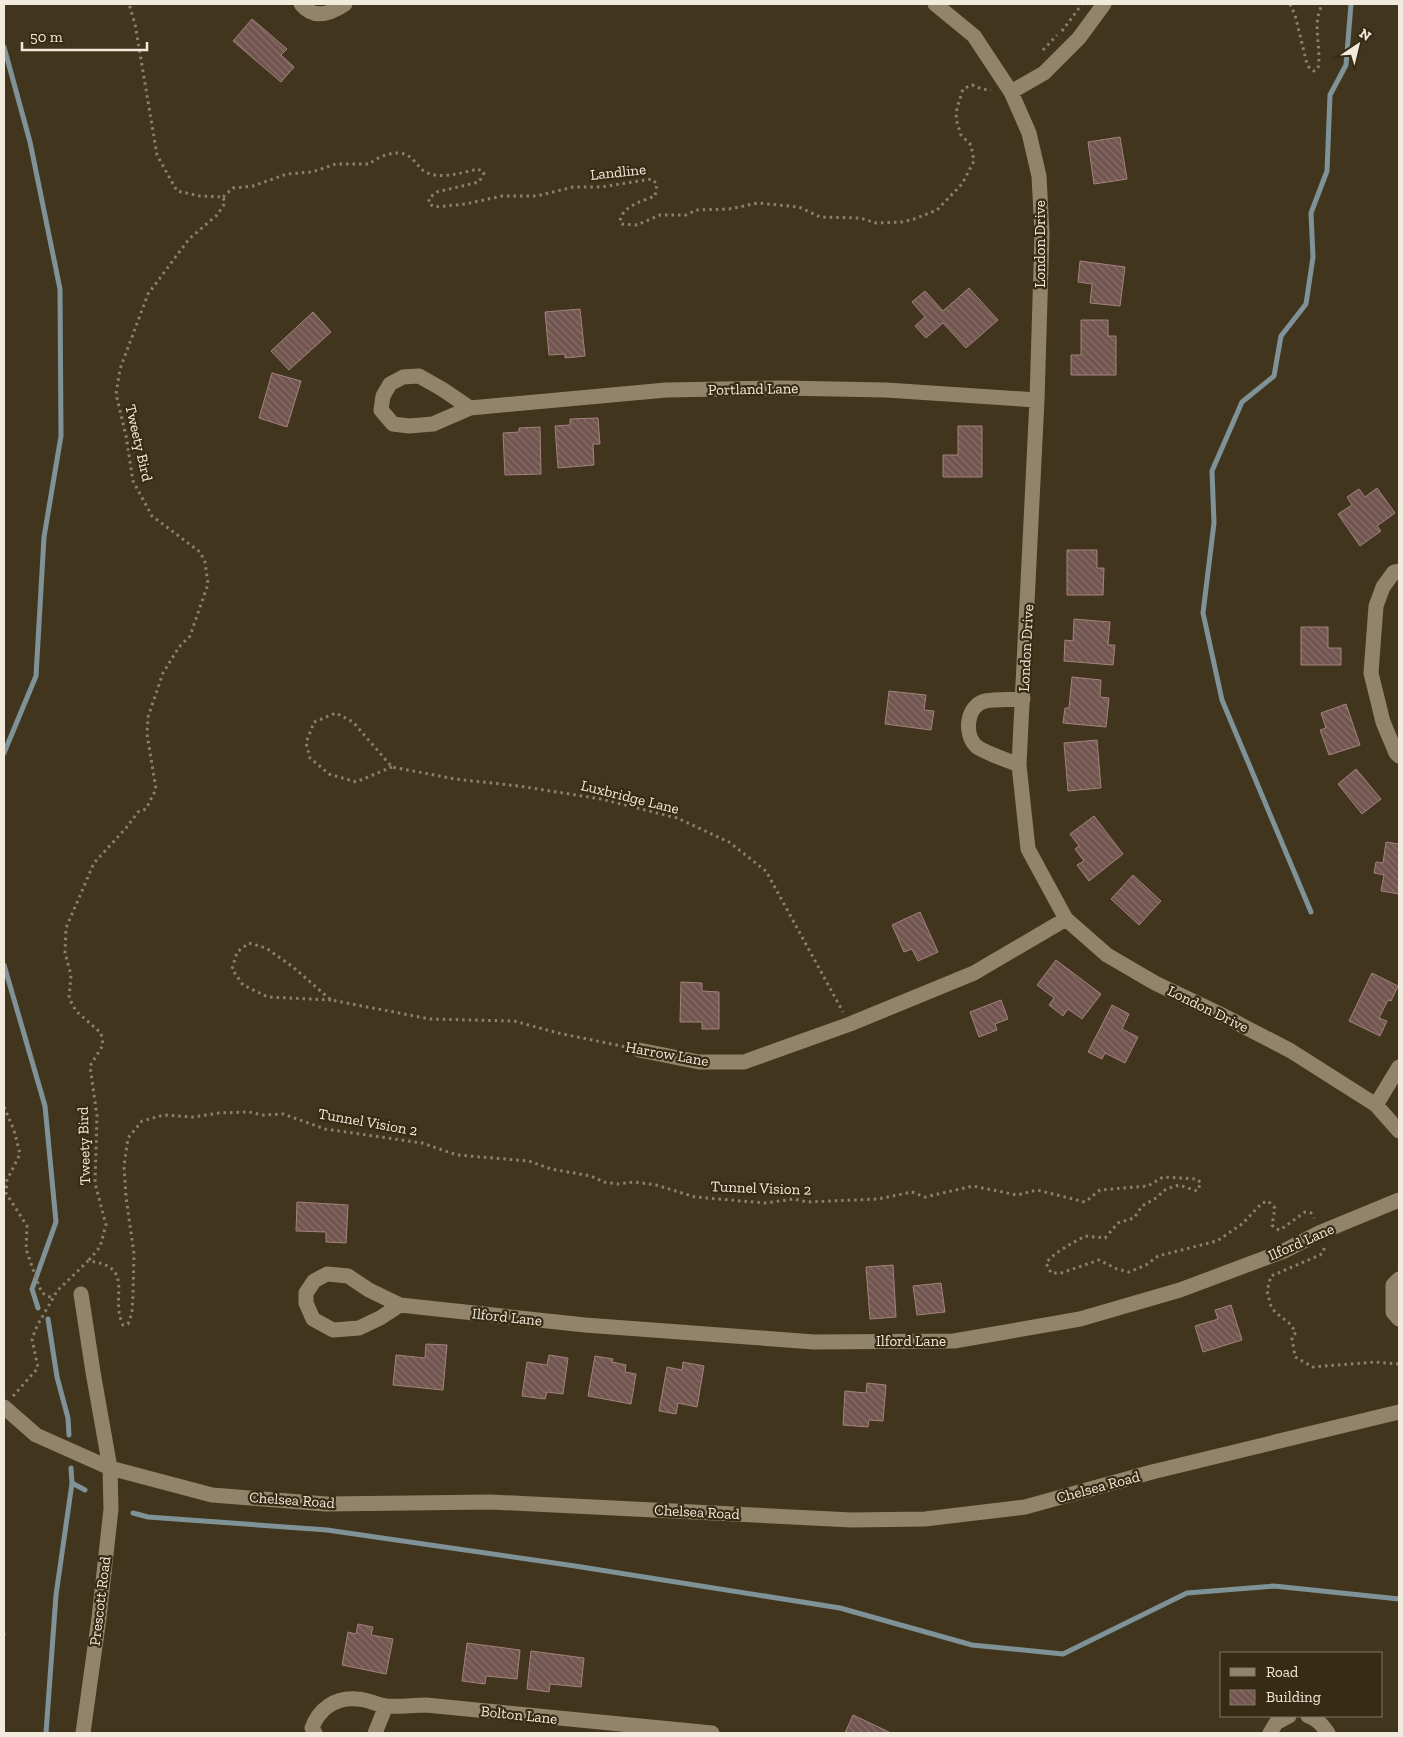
<svg xmlns="http://www.w3.org/2000/svg" width="1403" height="1737" font-family="'Zilla Slab',serif">
<style>
.lines{fill:none;stroke-linecap:round;stroke-linejoin:round}
.stream{stroke:#7e9297;stroke-width:5}
.building{fill:url(#building-back-hatch);stroke:#a3827d}
.path{stroke:#8b806d;stroke-width:3;stroke-dasharray:2.5 4;stroke-linecap:butt}
.minor{stroke:#92846a;stroke-width:15}
.labels{text-anchor:middle;stroke-width:4.5;stroke-linejoin:round;paint-order:stroke}
.street-label{font-size:15px;fill:#f2eadc;stroke:#372b14}
</style>
<defs>
<pattern id="building-back-hatch" width="6" height="6" patternUnits="userSpaceOnUse" patternTransform="scale(1.25)"><rect width="6" height="6" fill="#735550"/><path d="M-1 5l2 2M0 0l6 6M5-1l2 2" fill="none" stroke="#876e69"/></pattern>
</defs>
<rect width="100%" height="100%" fill="#42351e"/>
<g class="lines">
<path class="stream" d="M4,47L30,142L60,289L61,436L44,537L36,676L4,753
M1311,912L1222,700L1203,613L1214,523L1212,471L1242,402L1274,376L1281,336L1306,304L1313,257L1311,213L1327,171L1330,95L1346,65L1351,4
M4,965L45,1106L56,1222L32,1289L38,1308
M48,1319L57,1377L68,1418L69,1435
M72,1483L85,1490
M133,1513L148,1517L327,1530L575,1566L840,1608L972,1645L1063,1654L1187,1593L1274,1586L1399,1599
M46,1733L56,1595L72,1483L71,1468"/>
</g>
<path class="building" d="M252,19L287,49L281,55L294,67L281,82L233,41Z
M1120,137L1127,179L1094,184L1088,142Z
M1080,261L1125,267L1120,306L1090,303L1092,284L1078,282Z
M969,288L998,320L966,348L943,323L926,338L915,326L925,317L912,302L925,291L943,311Z
M580,309L585,356L565,358V354L549,355L545,312Z
M313,312L331,332L289,370L271,351Z
M1081,320H1108V336H1116V375H1071V355H1081Z
M272,373L301,381L287,427L259,418Z
M598,418L600,444H593L594,465L558,468L555,426L570,425V419Z
M958,426H982V477H943V455H958Z
M540,427L541,474L505,475L503,433L519,432V428Z
M1377,488L1395,513L1377,526L1381,531L1360,546L1338,514L1352,505L1347,497L1359,489L1365,497Z
M1067,550H1097V568H1104L1103,595H1067Z
M1074,619L1110,622L1108,645H1115L1113,665L1064,661L1065,640L1073,641Z
M1301,627H1328V648H1341V665H1301Z
M1072,677L1101,680L1100,697L1109,698L1106,727L1063,723L1065,708H1069Z
M889,691L926,695L924,710L934,711L931,730L885,724Z
M1346,704L1360,745L1329,755L1320,730L1326,728L1321,713Z
M1097,740L1101,788L1068,791L1064,743Z
M1356,769L1381,799L1362,814L1338,784Z
M1094,816L1123,854L1089,881L1077,865L1084,861L1075,849L1079,846L1070,834Z
M1386,842L1399,844V894L1381,891L1384,875L1374,873L1376,862L1383,863Z
M1133,875L1161,901L1139,925L1111,899Z
M920,912L938,952L918,961L912,949L904,952L892,925Z
M1056,960L1101,994L1082,1019L1068,1009L1063,1016L1049,1005L1054,998L1037,985Z
M1372,973L1398,986L1391,1001L1388,1000L1379,1018L1387,1021L1380,1036L1349,1021Z
M681,982L702,983V991L719,992V1029H702V1022H680Z
M1001,1000L1008,1019L995,1024L997,1030L979,1037L970,1012Z
M1112,1005L1129,1014L1122,1029L1138,1037L1125,1063L1105,1053L1102,1059L1088,1052Z
M297,1202L348,1205L346,1243L326,1242V1232L296,1231Z
M893,1265L896,1317L870,1319L866,1267Z
M941,1283L945,1312L917,1315L913,1286Z
M1231,1305L1242,1340L1203,1352L1195,1326L1218,1319L1215,1310Z
M426,1344L447,1345L443,1390L393,1385L396,1355L425,1358Z
M549,1355L568,1358L563,1394L547,1392L545,1399L522,1396L527,1362L547,1365Z
M595,1356L613,1359L612,1362L626,1365L625,1372L636,1374L631,1404L588,1396Z
M683,1362L704,1366L697,1407L678,1403L676,1414L659,1411L667,1367L682,1370Z
M867,1383L886,1385L883,1421L869,1420L868,1427L843,1425L845,1391L866,1393Z
M358,1624L373,1627L371,1635L393,1639L386,1674L342,1665L348,1632L356,1634Z
M467,1643L520,1650L517,1679L486,1676L485,1684L462,1681Z
M531,1651L584,1658L581,1687L550,1684L549,1692L527,1689Z
M853,1715L889,1732L888,1733H845Z"/>
<g class="lines">
<path class="path" d="M1290,4L1295,15L1307,64L1310,69L1314,71L1318,68C1322,49 1311,21 1323,4
M1062,31L1082,4
M1043,50L1057,35
M223,197L233,188L253,186L287,174L312,172L336,164H369C379,156 398,148 410,157C419,164 420,173 435,175C449,177 465,172 478,169L484,173L479,182L437,192L429,198V204L435,207L465,204L502,196H537L573,187H601L652,179L657,184L655,196C643,201 621,206 620,222L622,224L637,225L660,215H686L696,210L729,209L758,203L799,207L820,217L860,218L876,223L902,222L914,219L937,210L962,184L974,161L971,145L961,135L956,119L957,108L963,89L972,85L982,89L991,90
M392,767L356,782L329,774L310,758L306,743L314,722L336,713L353,722L392,767L455,779L519,786L601,799L677,818L729,842L766,871L843,1012
M331,1000L268,997L243,985L232,969L237,952L249,943L266,948L293,967L331,1000L430,1019L514,1021L558,1033L626,1047
M4,1107L14,1130L20,1154L7,1180L6,1193L27,1226L26,1249L36,1278L42,1293L52,1298
M1324,1248V1251L1320,1255L1271,1276L1267,1291L1271,1306L1275,1312L1289,1323L1296,1332L1292,1338L1295,1357L1313,1367L1375,1362L1399,1364
M89,1260L100,1247L106,1225L95,1183L97,1116L90,1066L103,1045L101,1033L76,1011L69,998L71,975L65,953L66,928L94,863L126,828L138,812L146,809L156,789L147,734L148,717L163,673L179,647L190,636L208,584L205,562L200,552L152,516L133,481L126,436L116,394L120,369L148,294L189,239L217,215L225,203L223,197L200,196L177,191L157,155L135,24L129,4
M13,1396L38,1368L32,1339L37,1326L57,1291L88,1261C137,1266 109,1297 123,1325L128,1324L132,1313L133,1295L134,1254L126,1197L124,1166L128,1138L142,1121L164,1115L193,1117L219,1113L249,1112L262,1115L283,1114L325,1129L422,1143L457,1155L529,1161L551,1169L591,1176L604,1182L617,1184L635,1182L656,1185L695,1197L765,1203L794,1199L807,1202L878,1199L912,1192L925,1197L973,1186L1017,1195L1037,1190L1085,1202L1100,1190L1148,1186L1163,1177L1197,1179L1201,1183L1197,1191L1179,1185L1166,1189L1156,1198L1142,1206L1134,1218L1118,1223L1105,1238L1085,1236C1071,1244 1056,1251 1046,1263L1051,1273H1061L1099,1260L1117,1269L1129,1272L1146,1265L1158,1256L1217,1241L1242,1224L1262,1203L1268,1201L1275,1208L1272,1225L1276,1229L1280,1230L1305,1212L1311,1213L1314,1218
M4,1633V1636"/>
<path class="minor" d="M301,4C314,20 330,14 345,4
M935,4L974,36L1011,92L1029,133L1039,176L1042,233L1037,400L1019,765L1028,849L1066,919L1107,955L1155,983L1220,1014L1291,1051L1376,1105L1399,1131
M1011,92L1044,73L1079,38L1104,4
M470,408L433,424L409,426L393,424L381,410L383,396L390,384L403,377L419,376L442,389L470,408L666,390L782,388L886,390L1037,400
M1399,571L1394,572L1383,587L1376,606L1371,673L1383,722L1396,753L1399,756
M1019,765C1009,761 983,752 976,746C964,734 966,706 985,701C997,699 1011,700 1023,699
M639,1050L699,1062H744L850,1024L974,973L1066,919
M1376,1105L1399,1067
M1399,1279L1393,1285V1312L1399,1319
M81,1294L93,1372L110,1468L111,1509L99,1618L83,1733
M400,1305L380,1318L359,1328L333,1330L313,1319L306,1303V1293L314,1281L327,1274L348,1276L369,1290L400,1305L585,1325L814,1342L954,1341L1080,1319L1180,1290L1284,1251L1319,1233L1399,1200
M4,1407L36,1435L110,1468L212,1495L326,1504L491,1502L852,1520L925,1519L1025,1507L1152,1472L1399,1412
M1308,1716C1317,1718 1323,1726 1328,1733
M315,1733L312,1728C319,1709 335,1697 357,1699C367,1699 377,1705 387,1706C400,1707 413,1705 426,1705L712,1733
M375,1733L386,1706
M1270,1733L1276,1723L1289,1716"/>
</g>
<g class="labels">
<g class="street-label">
<text transform="translate(618 172) rotate(-6)" y="5">Landline</text>
<text transform="translate(1040 244) rotate(-90)" y="5">London Drive</text>
<text transform="translate(753 389) rotate(-1)" y="5">Portland Lane</text>
<text transform="translate(139 443) rotate(77)" y="5">Tweety Bird</text>
<text transform="translate(1026 648) rotate(-87)" y="5">London Drive</text>
<text transform="translate(630 797) rotate(14)" y="5">Luxbridge Lane</text>
<text transform="translate(1208 1009) rotate(26)" y="5">London Drive</text>
<text transform="translate(667 1054) rotate(10)" y="5">Harrow Lane</text>
<text transform="translate(368 1122) rotate(10)" y="5">Tunnel Vision 2</text>
<text transform="translate(84 1146) rotate(-92)" y="5">Tweety Bird</text>
<text transform="translate(761 1188) rotate(2)" y="5">Tunnel Vision 2</text>
<text transform="translate(1301 1242) rotate(-24)" y="5">Ilford Lane</text>
<text transform="translate(507 1317) rotate(6)" y="5">Ilford Lane</text>
<text x="911" y="1346">Ilford Lane</text>
<text transform="translate(1098 1487) rotate(-15)" y="5">Chelsea Road</text>
<text transform="translate(292 1500) rotate(4)" y="5">Chelsea Road</text>
<text transform="translate(697 1512) rotate(3)" y="5">Chelsea Road</text>
<text transform="translate(100 1601) rotate(-83)" y="5">Prescott Road</text>
<text transform="translate(519 1715) rotate(6)" y="5">Bolton Lane</text>
</g>
</g>
<rect width="1403" height="1737" fill="none" stroke="#f2eadc" stroke-width="10"/>
<rect x="1220" y="1652" width="162" height="65" fill="#372b14" stroke="#827764"/>
<rect x="1230" y="1668" width="25" height="8" fill="#92846a" stroke="#827764"/>
<text x="1266" y="1677" font-size="15" fill="#f2eadc">Road</text>
<rect x="1230" y="1690" width="25" height="15" fill="url(#building-back-hatch)" stroke="#827764"/>
<text x="1266" y="1702" font-size="15" fill="#f2eadc">Building</text>
<g transform="translate(1358 45) rotate(35)" stroke="#372b14" stroke-width="4" paint-order="stroke">
<path d="M0-4L9 19L0 12L-9 19Z" fill="#f2eadc"/>
<text y="-8" font-size="14" font-weight="bold" text-anchor="middle" fill="#f2eadc">N</text>
</g>
<path d="M22 42v8h125v-8" fill="none" stroke="#f2eadc" stroke-width="2.5"/>
<text x="30" y="42" font-size="15" fill="#f2eadc" stroke="#372b14" stroke-width="4" paint-order="stroke">50 m</text>
</svg>
